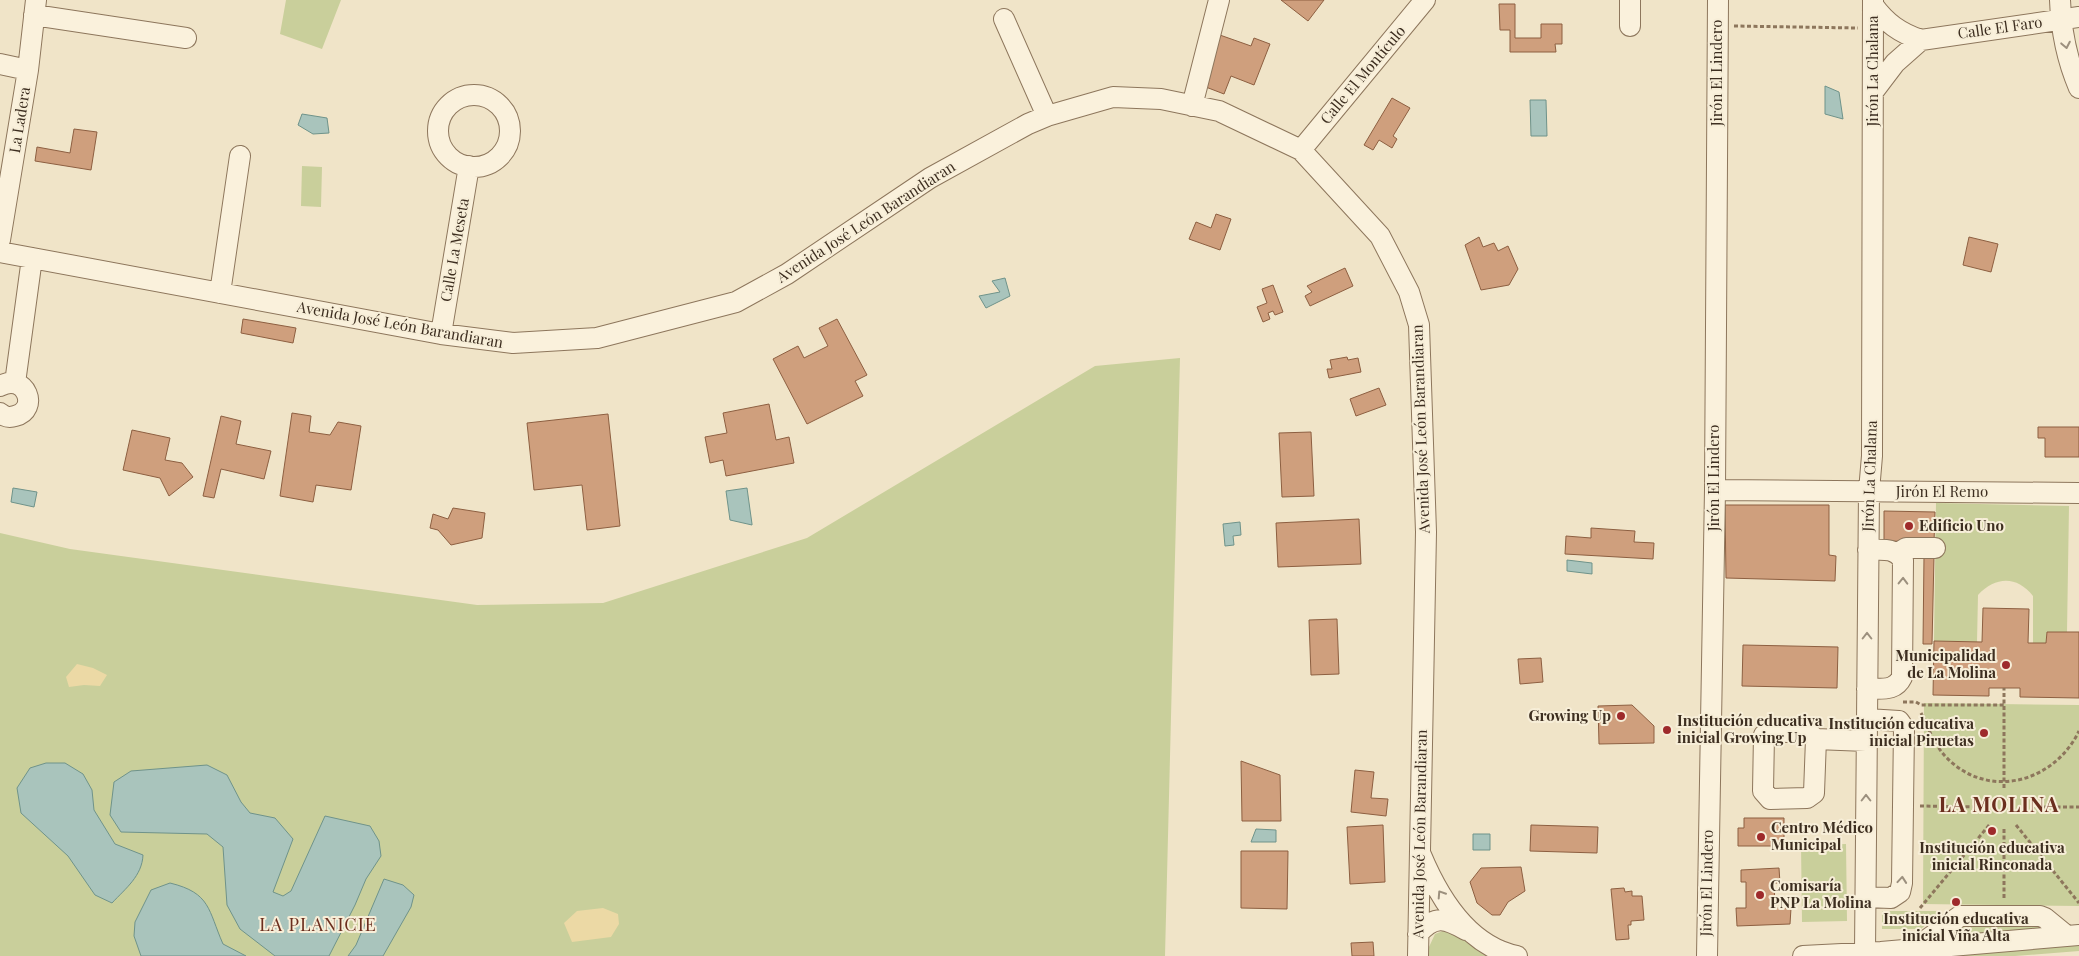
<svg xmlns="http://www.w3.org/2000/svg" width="2079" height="956" font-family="'Playfair Display',serif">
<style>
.green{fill:#c9cf9b}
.sand{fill:#ecd9a5}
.water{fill:#a9c4bc;stroke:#6f938a}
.building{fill:#cf9f7d;stroke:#8d5f41}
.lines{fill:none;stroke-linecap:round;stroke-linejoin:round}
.minor-casing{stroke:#8d765c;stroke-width:22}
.path{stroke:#8d765c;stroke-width:3;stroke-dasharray:4 2.5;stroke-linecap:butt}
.minor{stroke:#faf1dc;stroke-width:20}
.oneway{stroke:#9c907e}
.poi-dot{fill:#9e2a2b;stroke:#f7eed8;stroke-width:2}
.labels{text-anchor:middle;stroke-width:4;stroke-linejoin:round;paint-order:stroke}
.street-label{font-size:15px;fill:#3d2e20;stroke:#f7eed8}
.poi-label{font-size:15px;font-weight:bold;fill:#3d2e20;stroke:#f7eed8;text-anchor:start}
.quarter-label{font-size:18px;letter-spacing:1px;fill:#6b2e1e;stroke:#f7eed8}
.district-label{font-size:20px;font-weight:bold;letter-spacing:1px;fill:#6b2e1e;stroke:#f7eed8}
</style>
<rect width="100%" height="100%" fill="#f0e4c8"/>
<path class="green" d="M286,0H341L322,49L280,34Z
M302,166L322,167L321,207L301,206Z
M1180,358L1165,956H0V533L70,549L477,605L603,603L807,538L1095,366Z
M1936,503L2069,506L2067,632H2047L2046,643H2033V596C2017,576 1996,576 1978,595L1977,642L1934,641Z
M1924,703L2079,705V906L1923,904Z
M1846,844L1847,921L1802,922L1801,845Z
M1882,911H1941L1921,929H1882Z
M2041,922L2050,929L1938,938L1959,924Z
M1443,931L1462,937L1494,956H1429V947L1435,934Z
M2079,943V951L2015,956H1911Z"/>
<path class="sand" d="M77,664L93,668L107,675L100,686L84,685L69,687L66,677Z
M603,908L618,914L619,924L611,937L572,942L564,923L577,911Z"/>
<path class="water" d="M1825,86L1839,92L1843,119L1825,114Z
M1530,100H1546L1547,136H1531Z
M302,114L327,118L329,133L313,134L298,125Z
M1005,278L1010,296L986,308L979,296L1000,292L992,281Z
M13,488L37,492L34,507L11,502Z
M747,488L752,524V525L730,520L726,491Z
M1240,522L1241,535L1233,536L1234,545L1225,546L1223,524Z
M1567,560L1592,563V574L1567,571Z
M46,763H65L83,774L92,790L94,810L115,844L143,855C142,876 126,888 112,903L95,895L68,856L21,813L17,788L30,768Z
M207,765L227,775L241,802L250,813L275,818L293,839L273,892L283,896L291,891L325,816L370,826L379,841L381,856L366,879L355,905L329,956H275L240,929L227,905L223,847L207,834L121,832L110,815L114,782L131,771Z
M1256,829L1276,830V842H1251Z
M1473,834H1490V850H1473Z
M384,879L403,885L414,895L411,907L383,956H348L356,945Z
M170,883C211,893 208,910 223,944L246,956H141L134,936L135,922L151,890Z"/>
<path class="building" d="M1281,0H1324L1308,21Z
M1499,4H1515V38H1541V24H1562V44H1555L1556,52H1510V30H1500Z
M1217,34L1251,46L1254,38L1270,44L1254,85L1231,76L1224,94L1198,84Z
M1392,98L1410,108L1393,136L1397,139L1392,148L1379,140L1373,150L1364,145Z
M74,129L97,132L91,170L35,161L37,147L70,153Z
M1216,214L1231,219L1220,250L1189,239L1196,222L1211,228Z
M1479,237L1483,247L1494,243L1498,251L1508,246L1518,269L1509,285L1481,290L1465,245Z
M1969,237L1998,244L1991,272L1963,265Z
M1345,268L1353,286L1310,306L1305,296L1312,292L1307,286Z
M1273,285L1283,312L1275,315L1273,311L1268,313L1270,319L1263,322L1257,307L1267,303L1262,289Z
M243,319L296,328L293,343L241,333Z
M837,319L867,375L855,381L863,396L807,424L773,359L798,346L804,358L828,346L819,328Z
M1347,357L1348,360L1358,358L1361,372L1329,378L1327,369H1332L1330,360Z
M1379,388L1386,405L1356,416L1350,399Z
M769,404L776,440L789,437L794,463L726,476L723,460L710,463L705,437L727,433L723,413Z
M292,413L311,416L309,432L330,435L338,422L361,426L351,490L316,485L313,502L280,496Z
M608,414L620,526L587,530L582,485L534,490L527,423Z
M221,416L241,421L236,444L271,451L264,479L221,469L214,498L203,496Z
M2038,427H2079V457H2045V438H2038Z
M132,430L170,438L165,460L182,463L193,477L169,496L160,478L123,470Z
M1311,432L1314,496L1282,497L1279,433Z
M1725,505H1829V555L1836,556L1835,581L1726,578Z
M453,508L485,513L482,538L451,545L438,530L430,528L433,514L448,519Z
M1884,511L1935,512L1934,542L1884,541Z
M1359,519L1361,564L1278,567L1276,523Z
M1591,528L1635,531L1634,542L1654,543L1653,559L1565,554L1566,536L1591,538Z
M1924,556H1934L1932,644H1923Z
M1983,608L2029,609L2028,643H2046L2047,632H2079V698L2020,697V688H1989V696L1933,695L1934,641L1982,642Z
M1337,619L1339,674L1311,675L1309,620Z
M1743,645L1838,647L1837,688L1742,686Z
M1541,658L1543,682L1520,684L1518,659Z
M1632,705L1654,726V743L1599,744L1598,706Z
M1241,761L1280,775L1281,821H1242Z
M1355,770L1374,772L1371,798L1388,799L1386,816L1351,812Z
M1744,818H1784V846H1738V828H1744Z
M1383,825L1385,882L1350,884L1347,827Z
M1531,825L1598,827L1597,853L1530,851Z
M1241,851H1288L1287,909L1241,908Z
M1521,867L1525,891L1508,902L1500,915H1492L1477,903L1470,882L1481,868Z
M1779,868L1780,883H1774L1775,908H1791L1790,924L1737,926L1736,908H1746V882H1741V870Z
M1624,888L1625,892L1632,891V896H1642L1644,920L1631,921V925H1628L1629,939L1616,940L1611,889Z
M1373,942L1374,956H1352L1351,943Z"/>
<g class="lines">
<defs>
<path id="minor" d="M2060,0C2061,30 2067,60 2079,88
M1873,5C1886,23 1900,33 1921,40L2079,17
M34,15L186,38
M1004,19L1047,116
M1630,26V0
M0,64L28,70
M1873,92L1895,63L1921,40
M438 131a36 36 0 1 1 72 0a36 36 0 1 1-72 0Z
M1192,106L1219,0
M1301,150L1425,0
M0,240L28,70L36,0
M0,252L441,334L513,343L597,338L736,302L787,274L930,178L1028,124L1047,116L1113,97L1161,99L1219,111L1301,150L1380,236L1409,292L1419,325L1426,532L1418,956
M220,293L240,156
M441,334L469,166
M15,383L32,258
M0,386C26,372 40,410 15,416C9,418 5,417 0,413
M1715,490L2079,493
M1898,553L1906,548H1935
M1867,689C1881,688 1895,692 1902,677L1903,560C1894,547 1882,550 1868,550
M1769,731L1809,733L1816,739L1814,793L1807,798L1770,799L1763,791L1764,735Z
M1816,739L1866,741
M1421,855C1439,898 1468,946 1517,956
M1865,897L1891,898L1900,892L1902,883L1904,728L1899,721L1867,719
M1418,934C1435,914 1446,919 1466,930
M1914,949L1960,916H2040L2045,918L2067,936
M1865,952L1869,491L1872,456L1873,0
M1707,956L1715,490L1718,0
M1803,956L1881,952L2079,935"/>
</defs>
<use href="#minor" class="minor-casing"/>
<path class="path" d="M1734,26L1858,28
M1903,702H1916L1921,705H2004
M1921,713C1928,727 1934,744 1945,756C1987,801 2054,783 2079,731
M2004,788V688
M1920,806L1983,807
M2024,807H2079
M2016,825L2079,903
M2004,829V898
M1920,908L1990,824"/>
<use href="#minor" class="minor"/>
</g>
<defs><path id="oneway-chevron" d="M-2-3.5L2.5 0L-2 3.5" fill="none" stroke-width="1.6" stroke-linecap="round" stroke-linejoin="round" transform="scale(1.25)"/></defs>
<g class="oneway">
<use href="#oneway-chevron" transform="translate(2066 45) rotate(79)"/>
<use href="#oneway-chevron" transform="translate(1903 581) rotate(-89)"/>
<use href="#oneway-chevron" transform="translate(1867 636) rotate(-90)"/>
<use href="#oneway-chevron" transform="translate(1866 798) rotate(-90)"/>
<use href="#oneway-chevron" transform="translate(1902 880) rotate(-85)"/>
<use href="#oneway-chevron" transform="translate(1441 894) rotate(-123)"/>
</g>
<g class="poi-dot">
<circle cx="1909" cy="526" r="5"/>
<circle cx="2006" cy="665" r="5"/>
<circle cx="1621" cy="716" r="5"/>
<circle cx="1667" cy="730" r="5"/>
<circle cx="1984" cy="733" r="5"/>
<circle cx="1992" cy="831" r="5"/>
<circle cx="1761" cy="837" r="5"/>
<circle cx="1760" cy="895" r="5"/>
<circle cx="1956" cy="902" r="5"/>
</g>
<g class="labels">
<g class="street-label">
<text transform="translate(2000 28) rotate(-8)" y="5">Calle El Faro</text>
<text transform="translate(1873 71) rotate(-90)" y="5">Jirón La Chalana</text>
<text transform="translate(1717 73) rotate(-90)" y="5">Jirón El Lindero</text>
<text transform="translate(1363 75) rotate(-50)" y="5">Calle El Montículo</text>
<text transform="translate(20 120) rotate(-81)" y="5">La Ladera</text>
<text transform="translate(866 222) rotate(-33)" y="5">Avenida José León Barandiaran</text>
<text transform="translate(455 250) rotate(-80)" y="5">Calle La Meseta</text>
<text transform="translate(400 325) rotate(10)" y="5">Avenida José León Barandiaran</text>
<text transform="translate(1421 429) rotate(-92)" y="5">Avenida José León Barandiaran</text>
<text transform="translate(1870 476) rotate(-88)" y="5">Jirón La Chalana</text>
<text transform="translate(1714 478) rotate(-90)" y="5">Jirón El Lindero</text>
<text x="1942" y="497">Jirón El Remo</text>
<text transform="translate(1420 834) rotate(-89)" y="5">Avenida José León Barandiaran</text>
<text transform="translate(1707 883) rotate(-89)" y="5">Jirón El Lindero</text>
</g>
<g class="poi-label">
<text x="1919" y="531">Edificio Uno</text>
<text x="1996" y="661" text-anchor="end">Municipalidad<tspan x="1996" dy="17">de La Molina</tspan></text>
<text x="1611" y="721" text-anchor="end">Growing Up</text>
<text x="1677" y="726">Institución educativa<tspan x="1677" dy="17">inicial Growing Up</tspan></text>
<text x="1974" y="729" text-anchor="end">Institución educativa<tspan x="1974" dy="17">inicial Piruetas</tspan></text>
<text x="1771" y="833">Centro Médico<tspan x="1771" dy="17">Municipal</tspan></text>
<text x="1992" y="853" text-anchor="middle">Institución educativa<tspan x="1992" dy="17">inicial Rinconada</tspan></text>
<text x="1770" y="891">Comisaría<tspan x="1770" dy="17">PNP La Molina</tspan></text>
<text x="1956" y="924" text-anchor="middle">Institución educativa<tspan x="1956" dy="17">inicial Viña Alta</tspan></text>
</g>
<g class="quarter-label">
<text x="318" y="931">LA PLANICIE</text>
</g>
<g class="district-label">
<text x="1999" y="812">LA MOLINA</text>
</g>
</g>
</svg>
